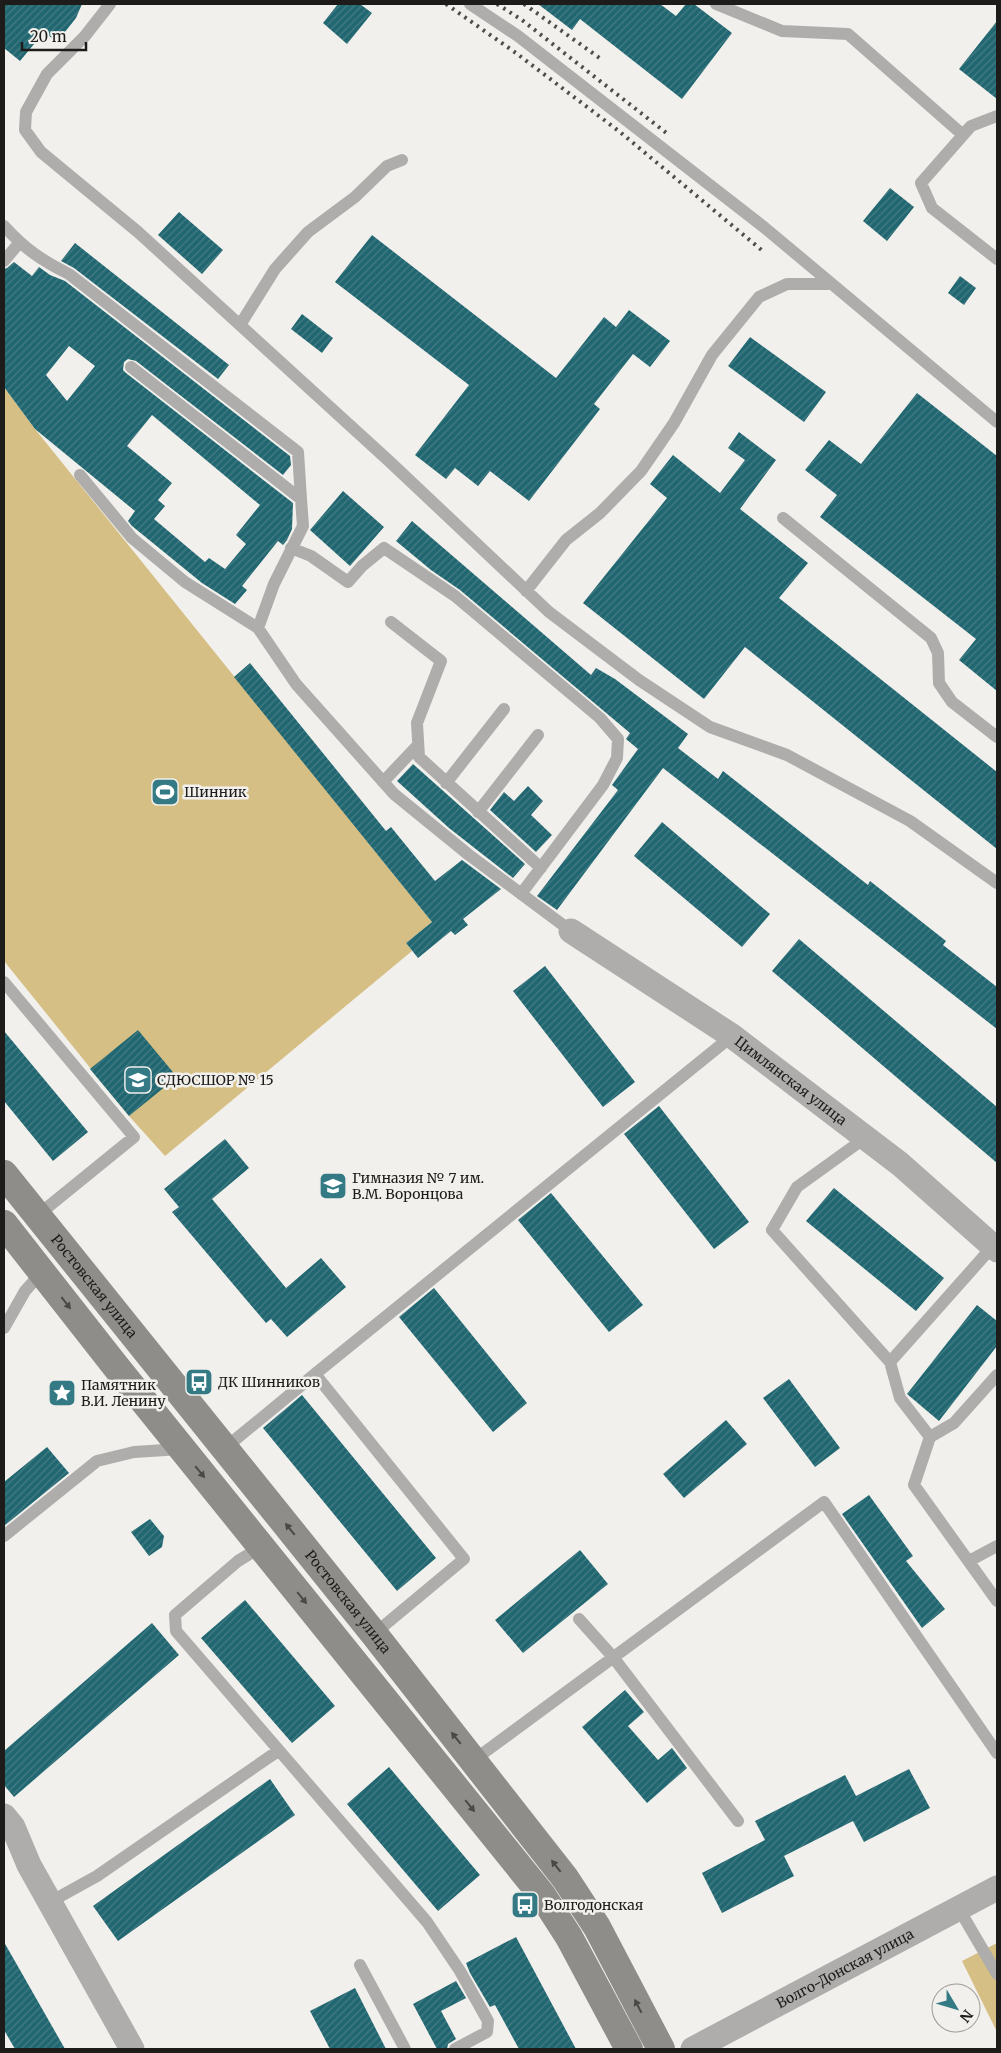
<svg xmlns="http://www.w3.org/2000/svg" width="1001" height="2053" font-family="Merriweather,serif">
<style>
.pitch{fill:#d6bf84}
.building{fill:url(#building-hatch);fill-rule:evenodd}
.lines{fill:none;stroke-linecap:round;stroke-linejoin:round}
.lane{stroke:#aeadac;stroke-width:12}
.street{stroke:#aeadac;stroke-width:25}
.secondary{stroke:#8e8d8a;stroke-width:28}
.rail{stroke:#4f4d4c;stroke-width:4;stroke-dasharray:2.5 5;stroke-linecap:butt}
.oneway{fill:#4a4947}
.labels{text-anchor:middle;stroke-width:5;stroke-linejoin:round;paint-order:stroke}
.poi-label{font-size:14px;fill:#1d1c1b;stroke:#f2f0ec;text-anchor:start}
.street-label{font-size:14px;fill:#1d1c1b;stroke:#f2f0ec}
</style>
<defs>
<pattern id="building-hatch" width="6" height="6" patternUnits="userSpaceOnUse" patternTransform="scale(1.25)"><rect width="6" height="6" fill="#206771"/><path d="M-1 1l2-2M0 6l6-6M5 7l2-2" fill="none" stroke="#477c84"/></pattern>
</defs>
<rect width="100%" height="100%" fill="#f2f0ec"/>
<path class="pitch" d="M4,387L35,429L432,922L406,943L412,951L165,1156L129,1116L4,961Z
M997,1943V2032L962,1961Z"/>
<path class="building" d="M4,4H82L76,18L57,42L44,32L20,61L4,48Z
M338,4H360L372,13L347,44L323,23Z
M538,4H660L676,16L686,4H694L732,33L682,99L580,19L572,30Z
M997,21V99L959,69Z
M890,188L914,207L887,241L863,221Z
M179,212L223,250L202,274L158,235Z
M372,235L556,378L604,317L616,327L629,310L670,341L650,367L633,354L594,404L600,409L529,501L490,471L478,486L455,468L446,479L415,455L469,385L335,282Z
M75,243L229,365L218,379L74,268L61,261Z
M14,262L32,276L39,267L50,275L65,281L290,456L291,465L283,475L136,361L128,359L124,362L123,370L126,373L293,503L292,529L287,540L283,545L278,541L242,586L247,590L235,604L202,583L132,526L128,521L135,511L35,429L4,387V269L7,268ZM69,346L95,366L67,401L46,375ZM152,415L260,505L236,535L246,544L225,569L209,558L205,562L154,519L165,506L158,500L172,483L127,446Z
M960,276L976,288L964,305L948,293Z
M302,314L333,338L322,353L291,329Z
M750,337L826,392L804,422L728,366Z
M917,393L997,456V691L959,660L976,639L820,517L837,495L805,470L829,440L861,464Z
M739,432L776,460L740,509L808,563L779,598L997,772V849L745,647L704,699L583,603L667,498L650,484L673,455L720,493L745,460L728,448Z
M343,491L384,527L350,566L310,530Z
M412,521L591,675L596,668L615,679L688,734L678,748L718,779L723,771L868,885L870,881L946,941L943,945L997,987V1029L663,768L557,910L537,896L618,790L612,785L638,749L626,739L630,733L460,590L431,570L396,541Z
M250,663L386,831L391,827L435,881L462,860L501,889L463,919L468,925L455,935L451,931L418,958L406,943L432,922L234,677Z
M413,764L525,864L513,878L449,828L397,781Z
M528,786L543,801L531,815L552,835L536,852L490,810L504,792L514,801Z
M662,822L770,914L742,947L634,856Z
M799,939L997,1107V1163L772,971Z
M545,966L635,1082L603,1107L513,991Z
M138,1030L177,1077L129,1116L90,1069Z
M4,1031L88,1132L53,1161L4,1101Z
M659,1106L749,1222L714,1249L624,1134Z
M225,1139L249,1168L212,1199L286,1288L321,1258L346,1287L287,1337L271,1319L266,1323L172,1212L179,1207L164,1189Z
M834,1188L944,1278L916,1311L806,1221Z
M551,1193L643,1305L609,1332L518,1220Z
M434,1288L527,1403L493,1432L399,1317Z
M977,1305L997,1321V1346L939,1421L907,1394Z
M789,1379L840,1448L815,1467L763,1398Z
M302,1395L436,1558L397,1591L263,1428Z
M726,1420L747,1444L684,1498L663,1474Z
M47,1447L69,1473L4,1526V1482Z
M869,1495L913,1556L906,1561L945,1609L922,1628L842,1514Z
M150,1519L164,1536L162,1547L149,1556L131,1532Z
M580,1550L608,1584L523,1653L495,1620Z
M245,1600L335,1706L292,1743L201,1638Z
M152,1623L179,1655L14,1797L4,1785V1751Z
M625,1690L644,1712L628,1726L658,1760L672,1748L687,1768L647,1803L582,1727Z
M389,1767L480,1875L438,1911L347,1804Z
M909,1769L930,1808L864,1842L853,1821L784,1856L794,1876L722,1913L702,1873L765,1840L755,1821L845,1775L856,1796Z
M270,1779L295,1815L118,1941L93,1906Z
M516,1937L576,2049H519L495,2005L490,2007L470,1973L466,1963Z
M4,1942L65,2049H15L4,2030Z
M456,1981L466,1998L441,2011L456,2039L448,2044L447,2049H437L413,2004Z
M355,1988L386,2049H330L310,2011Z"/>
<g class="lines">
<path class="lane" d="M110,4L85,36L47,74L26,112L25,130L41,152L138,232L389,461L549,612L639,680L710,727L787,755L910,821L997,883
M470,4L518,36L765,228L997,422
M716,4L782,31L848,34L963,135
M997,116L971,126L921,183L932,208L997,259
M4,226C25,249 41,260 69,274L298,452L301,499
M4,261L19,243
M240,325L275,269L308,232L355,197L387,166L402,160
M131,367L301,499L303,526L274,584L258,628
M80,475L132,538L185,582L258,628L296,684L394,794L469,855L571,931
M783,518L931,638L938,653L939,683L952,702L997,737
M291,548L311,556L348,582L362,566L384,548L455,596L600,718L618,739L617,758L603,785L521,894
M526,591L566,540L600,513L641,471L674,423L712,355L759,297L787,284H831
M391,622L441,661L417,723L419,757L541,868
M383,782L418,745
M446,783L504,709
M478,812L538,735
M4,982L134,1137L38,1215
M865,1138L797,1187L772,1230L890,1362L900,1398L930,1437L914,1485L997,1601
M4,1328L25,1291L42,1272
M890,1362L993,1246
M315,1374L732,1036
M930,1437L954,1423L997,1375
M225,1448L315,1374L464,1559L374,1634
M4,1536L97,1461L134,1452L181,1449
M261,1547L238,1561L175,1615L176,1631L427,1922L460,1971L488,2021L487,2032L455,2049
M969,1561L997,1546
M579,1619L613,1657L738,1821
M474,1760L824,1502L997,1753
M50,1902L97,1876L278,1751
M959,1909L997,1974
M360,1965L405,2049"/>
<g class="street">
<path id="s1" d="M571,931L732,1036L900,1164L997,1250"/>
<path d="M4,1816L13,1827L29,1865L132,2049"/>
<path id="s2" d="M693,2049L997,1888"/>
</g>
<g class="secondary">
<path id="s3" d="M4,1174L374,1634L565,1878L597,1927L661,2049"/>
<path d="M4,1224L117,1368L542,1895L569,1937L629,2049"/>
</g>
<path class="rail" d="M446,4L516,53L620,132L764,252
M497,4L522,20L669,135
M524,4L601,59"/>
</g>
<defs><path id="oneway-solid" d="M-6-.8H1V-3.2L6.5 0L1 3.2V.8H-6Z" transform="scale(1.25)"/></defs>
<g class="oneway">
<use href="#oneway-solid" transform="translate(66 1303) rotate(52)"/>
<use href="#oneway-solid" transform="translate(200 1472) rotate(51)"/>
<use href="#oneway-solid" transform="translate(290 1529) rotate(-129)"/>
<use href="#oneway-solid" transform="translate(302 1598) rotate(51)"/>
<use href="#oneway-solid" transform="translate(456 1738) rotate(-129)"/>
<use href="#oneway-solid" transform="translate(470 1806) rotate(51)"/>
<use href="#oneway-solid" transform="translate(556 1866) rotate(-128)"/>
<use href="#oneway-solid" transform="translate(638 2006) rotate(-117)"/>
</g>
<defs>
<symbol id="stadium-square" viewBox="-11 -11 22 22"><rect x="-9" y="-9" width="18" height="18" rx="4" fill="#337a85" stroke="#f2f0ec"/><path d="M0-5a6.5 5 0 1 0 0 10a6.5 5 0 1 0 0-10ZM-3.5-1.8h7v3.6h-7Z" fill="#fff"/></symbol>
<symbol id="school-square" viewBox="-11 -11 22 22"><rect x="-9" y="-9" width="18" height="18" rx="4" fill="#337a85" stroke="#f2f0ec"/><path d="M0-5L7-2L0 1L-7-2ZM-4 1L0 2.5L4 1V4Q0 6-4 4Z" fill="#fff"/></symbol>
<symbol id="bus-square" viewBox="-11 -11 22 22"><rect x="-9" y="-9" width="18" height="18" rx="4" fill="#337a85" stroke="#f2f0ec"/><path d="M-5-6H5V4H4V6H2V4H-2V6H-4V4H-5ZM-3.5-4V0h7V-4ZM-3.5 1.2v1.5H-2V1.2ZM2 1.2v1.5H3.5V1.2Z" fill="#fff"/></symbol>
<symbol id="sight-square" viewBox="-11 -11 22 22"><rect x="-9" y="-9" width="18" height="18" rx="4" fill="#337a85" stroke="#f2f0ec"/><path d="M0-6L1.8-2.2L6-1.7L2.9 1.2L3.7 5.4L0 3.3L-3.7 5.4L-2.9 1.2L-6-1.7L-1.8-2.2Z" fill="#fff"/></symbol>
</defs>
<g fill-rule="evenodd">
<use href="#stadium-square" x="149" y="776" width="32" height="32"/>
<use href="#school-square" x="122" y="1064" width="32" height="32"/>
<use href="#school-square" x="317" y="1170" width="32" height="32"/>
<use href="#bus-square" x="183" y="1366" width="32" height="32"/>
<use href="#sight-square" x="46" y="1377" width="32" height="32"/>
<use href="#bus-square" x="509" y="1889" width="32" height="32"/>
</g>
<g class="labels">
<g class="poi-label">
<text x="184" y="797">Шинник</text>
<text x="157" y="1085">СДЮСШОР № 15</text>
<text x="352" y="1183">Гимназия № 7 им.<tspan x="352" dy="16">В.М. Воронцова</tspan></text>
<text x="218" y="1387">ДК Шинников</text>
<text x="81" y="1390">Памятник<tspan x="81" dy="16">В.И. Ленину</tspan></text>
<text x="544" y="1910">Волгодонская</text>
</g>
<g class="street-label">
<text dy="5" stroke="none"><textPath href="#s1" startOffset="266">Цимлянская улица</textPath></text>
<text dy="5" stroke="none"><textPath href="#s3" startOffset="144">Ростовская улица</textPath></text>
<text dy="5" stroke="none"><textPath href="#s3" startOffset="549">Ростовская улица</textPath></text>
<text dy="5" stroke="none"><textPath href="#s2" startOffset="172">Волго-Донская улица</textPath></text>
</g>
</g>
<rect width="1001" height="2053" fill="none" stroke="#1d1c1b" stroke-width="10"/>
<g transform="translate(956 2008) rotate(128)"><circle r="24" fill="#f2f0ec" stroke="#9d9b98"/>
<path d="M0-4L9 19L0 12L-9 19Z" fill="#337a85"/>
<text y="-8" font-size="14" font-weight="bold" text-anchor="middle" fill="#1d1c1b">N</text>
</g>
<path d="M22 42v8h64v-8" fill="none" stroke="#1d1c1b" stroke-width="2.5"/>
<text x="30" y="42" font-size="15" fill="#1d1c1b" stroke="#f2f0ec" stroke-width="4" paint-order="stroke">20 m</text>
</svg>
